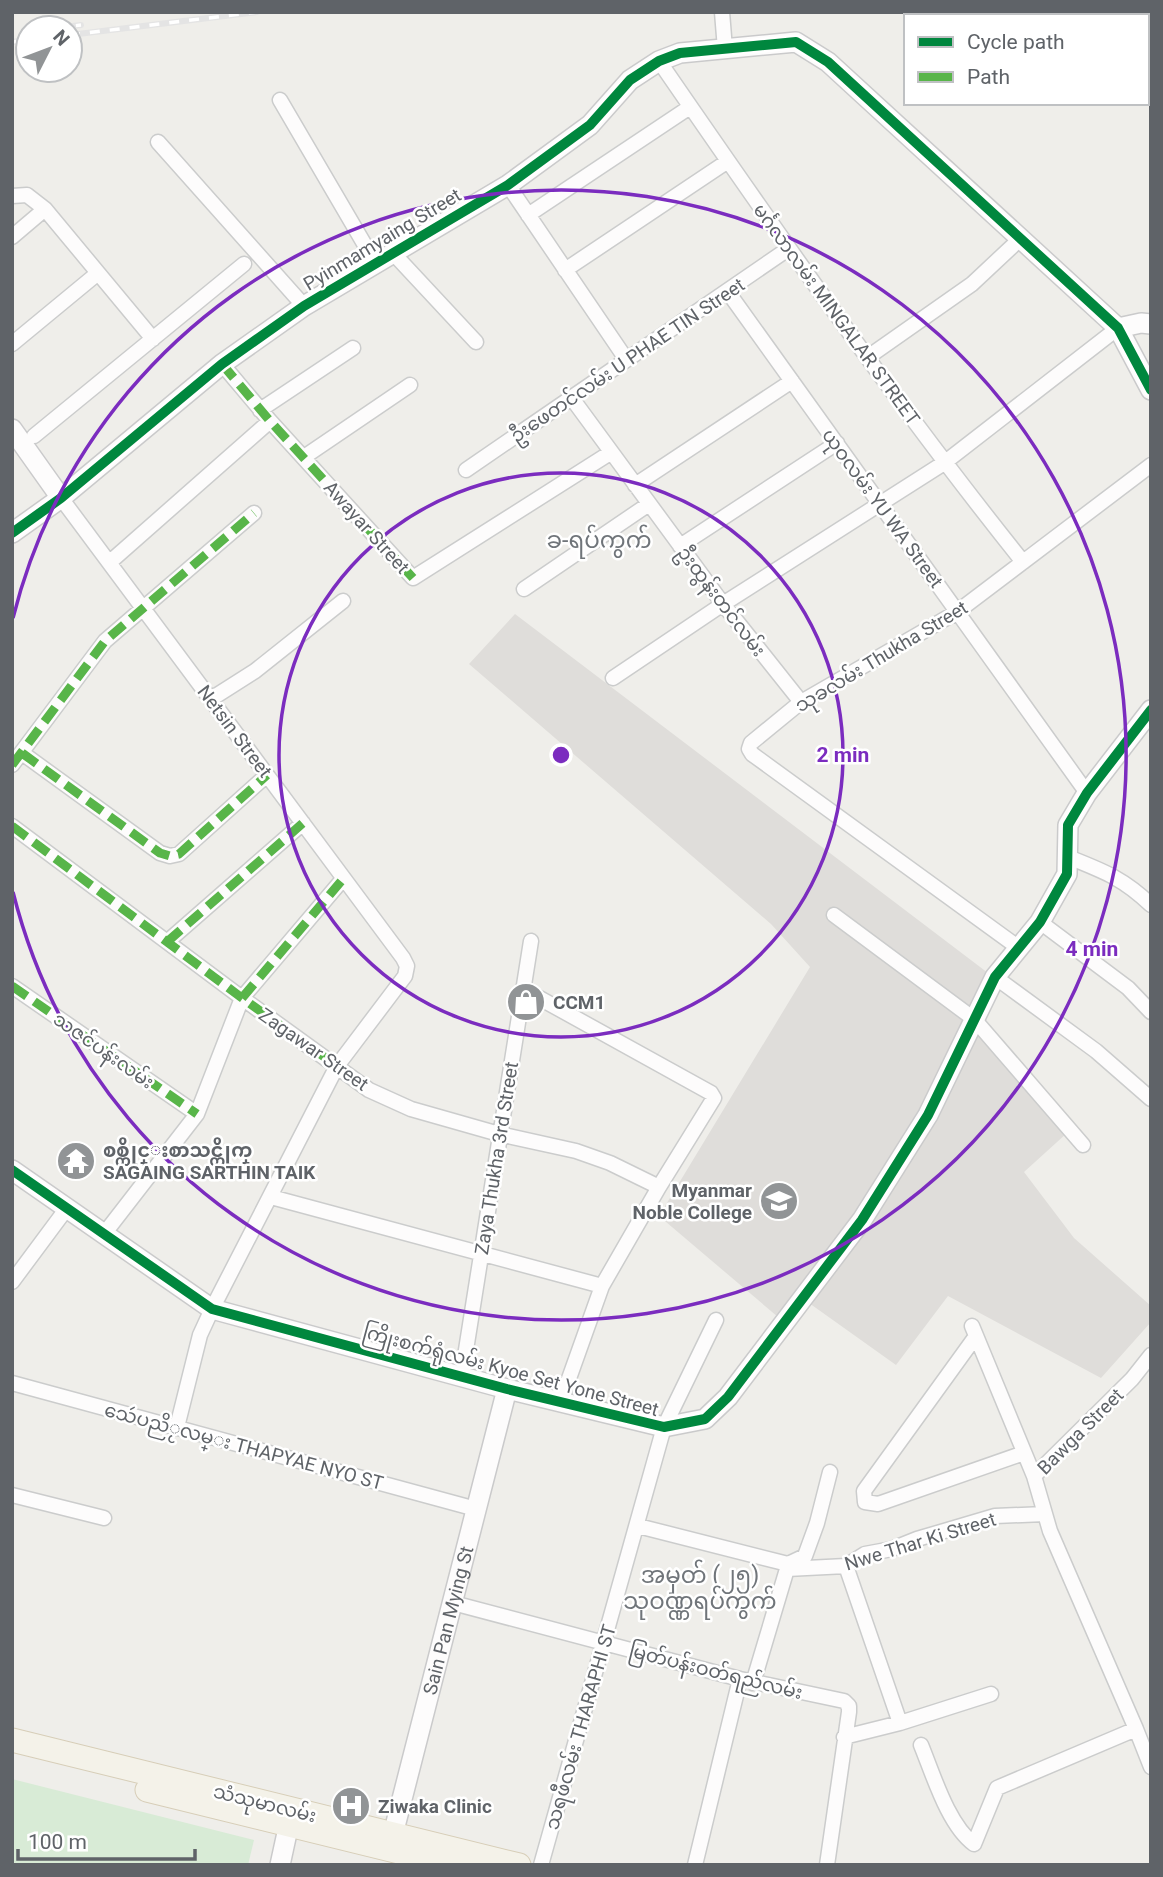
<svg xmlns="http://www.w3.org/2000/svg" width="1163" height="1877" font-family="Roboto,'Noto Sans Myanmar',sans-serif">
<style>
.industrial{fill:#dfddda}
.green{fill:#d8ebd6}
.lines{fill:none;stroke-linecap:round;stroke-linejoin:round}
.street-casing{stroke:#cbcccc;stroke-width:17}
.secondary-casing{stroke:#cacacb;stroke-width:22}
.primary-casing{stroke:#d7ceb8;stroke-width:25}
.street{stroke:#fdfcfc;stroke-width:14}
.secondary{stroke:#fdfcfc;stroke-width:19}
.primary{stroke:#f4f2e9;stroke-width:23}
.rail-casing{stroke:#e4e4e4;stroke-width:6}
.rail{stroke:#fff;stroke-width:3.5;stroke-dasharray:10;stroke-linecap:butt}
.quiet{stroke:#58b549;stroke-width:9;stroke-dasharray:18 9;stroke-linecap:butt}
.cycleway-casing{stroke:#fff;stroke-width:15}
.cycleway{stroke:#00873e;stroke-width:10}
.ring{fill:none;stroke:#7b2cbf;stroke-width:3.5}
.labels{text-anchor:middle;stroke-width:5;stroke-linejoin:round;paint-order:stroke}
.street-label{font-size:19px;fill:#5f6368;stroke:#fff}
.poi-label{font-size:19px;font-weight:bold;fill:#5f6368;stroke:#fff;text-anchor:start}
.quarter-label{font-size:23px;fill:#70757a;stroke:#fff}
.centre{fill:#7b2cbf;stroke:#fff;stroke-width:3.5}
.ring-label{font-size:21px;text-anchor:middle;font-weight:bold;fill:#7b2cbf;stroke:#fff;stroke-width:5;stroke-linejoin:round;paint-order:stroke}
</style>
<rect width="100%" height="100%" fill="#efeeea"/>
<path class="industrial" d="M515,614L988,973L921,1109L855,1212L778,1317L659,1216L810,967L771,924L469,664Z
M978,1031L1067,1133L1024,1172L1074,1238L1151,1306V1322L1101,1378L948,1296L896,1365L809,1303Z"/>
<path class="green" d="M12,1779L254,1840L248,1865H12Z"/>
<g class="lines">
<defs>
<path id="street" d="M722,12L725,49
M659,61C776,231 894,401 1023,562
M280,100L376,264
M158,142L304,306
M508,185L626,359
M12,196L27,195L45,209L153,339
M528,215L690,107
M12,237L45,209
M393,253L476,342
M565,270L728,161
M728,292L1087,793
M12,344L98,273
M868,357L972,284L1020,239
M222,364L270,421L413,578L610,453
M571,397L723,604L801,702
M260,410L353,348
M34,436L244,264
M304,457L410,385
M466,470L788,249
M635,485L792,381
M61,498L403,958L407,966L405,976L337,1066L212,1309L200,1335L177,1427
M680,546L837,443
M110,562L270,421
M524,589L649,504
M613,678L723,604L944,463L1118,328
M211,699L255,671L343,601
M22,753L160,853L170,856L179,854L267,775
M12,765L105,641L254,513
M12,826L242,998L369,1090L411,1109L499,1134L576,1151L610,1163L659,1187
M1068,857C1103,871 1123,878 1151,905
M834,915L974,1019L1083,1145
M1040,922L1128,988L1151,1012
M167,942L303,823
M1019,948L752,754L749,749L751,743L801,702L957,612L1151,465
M995,977L1096,1051L1151,1099
M12,986L197,1114
M523,989L711,1093L714,1098L659,1187L602,1286L561,1401
M271,1197L602,1286
M104,1234L197,1114L242,998L343,879
M12,1282L67,1208
M972,1326L1034,1476
M976,1336L864,1491L865,1502L878,1504L1024,1453
M1151,1355L1132,1379L1034,1476L1050,1531L1136,1729L1151,1767
M462,1375L531,941
M12,1383L476,1509
M12,1495L104,1518
M638,1526L788,1564L787,1569L846,1566L865,1554L892,1549L917,1539L995,1516L1045,1514
M788,1564L805,1556L817,1523L830,1472
M846,1566L900,1723
M453,1603L740,1679L844,1701L849,1706V1712L827,1865
M753,1683L787,1569
M844,1737L900,1723L991,1694
M921,1745C933,1774 948,1825 974,1844L997,1788L1136,1729
M541,1865L664,1427L716,1320
M695,1865L740,1679"/>
<g id="secondary">
<path d="M1118,328L1141,323L1151,324"/>
<path d="M12,429L61,498"/>
<path d="M12,533L61,498L222,364L304,306L508,185L590,125L630,80L659,61L680,53L796,42L828,62L1118,328L1151,390"/>
<path d="M12,1170L212,1309L507,1389L664,1427L705,1419L728,1397L862,1220L928,1115L995,977L1040,922L1067,874L1068,825L1087,793L1151,710"/>
<path id="s1" d="M390,1846L507,1389"/>
<path d="M280,1865L292,1810"/>
</g>
<path id="primary" d="M12,1740L519,1865
M147,1790L452,1865"/>
</defs>
<use href="#street" class="street-casing"/>
<use href="#secondary" class="secondary-casing"/>
<use href="#primary" class="primary-casing"/>
<use href="#street" class="street"/>
<use href="#secondary" class="secondary"/>
<use href="#primary" class="primary"/>
<defs>
<path id="rail" d="M56,28L81,25
M70,35L257,12
M12,42L28,40"/>
</defs>
<use href="#rail" class="rail-casing"/>
<use href="#rail" class="rail"/>
<path class="quiet" d="M222,364L270,421L413,578
M22,753L160,853L170,856L179,854L267,775
M12,765L105,641L254,513
M12,826L242,998L337,1066
M167,942L303,823
M12,986L197,1114
M242,998L343,879"/>
<defs>
<path id="cycleway" d="M12,533L61,498L222,364L304,306L508,185L590,125L630,80L659,61L680,53L796,42L828,62L1118,328L1151,390
M12,1170L212,1309L507,1389L664,1427L705,1419L728,1397L862,1220L928,1115L995,977L1040,922L1067,874L1068,825L1087,793L1151,710"/>
</defs>
<use href="#cycleway" class="cycleway-casing"/>
<use href="#cycleway" class="cycleway"/>
</g>
<g class="ring">
<circle cx="561" cy="755" r="282"/>
<path d="M13 618A565 565 0 1 1 13 892"/>
</g>
<defs>
<symbol id="shop-disc" viewBox="-11 -11 22 22"><circle r="9.5" fill="#919496" stroke="#fff"/><path d="M-5-2.5h2.3a2.7 3.5 0 0 1 5.4 0H5L5.5 6h-11ZM-1.5-2.5h3a1.5 2.3 0 0 0-3 0Z" fill="#fff"/></symbol>
<symbol id="temple-disc" viewBox="-11 -11 22 22"><circle r="9.5" fill="#919496" stroke="#fff"/><path d="M0-6L5-2H3V0L6.5 2.5H4V6H1.5V3h-3V6H-4V2.5H-6.5L-3 0V-2H-5Z" fill="#fff"/></symbol>
<symbol id="school-disc" viewBox="-11 -11 22 22"><circle r="9.5" fill="#919496" stroke="#fff"/><path d="M0-5L7-2L0 1L-7-2ZM-4 1L0 2.5L4 1V4Q0 6-4 4Z" fill="#fff"/></symbol>
<symbol id="hospital-disc" viewBox="-11 -11 22 22"><circle r="9.5" fill="#919496" stroke="#fff"/><path d="M-5-5h3v3.5h4V-5h3V5h-3V1.5h-4V5h-3Z" fill="#fff"/></symbol>
</defs>
<g fill-rule="evenodd">
<use href="#shop-disc" x="504" y="980" width="44" height="44"/>
<use href="#temple-disc" x="54" y="1139" width="44" height="44"/>
<use href="#school-disc" x="757" y="1179" width="44" height="44"/>
<use href="#hospital-disc" x="329" y="1784" width="44" height="44"/>
</g>
<g class="labels">
<g class="street-label">
<text transform="translate(382 239) rotate(-31)" y="7">Pyinmamyaing Street</text>
<text transform="translate(837 314) rotate(54)" y="7">မင်္ဂလာလမ်း MINGALAR STREET</text>
<text transform="translate(627 360) rotate(-34)" y="7">ဦးဖေတင်လမ်း U PHAE TIN Street</text>
<text transform="translate(883 508) rotate(54)" y="7">ယုဝလမ်း YU WA Street</text>
<text transform="translate(367 527) rotate(48)" y="7">Awayar Street</text>
<text transform="translate(722 601) rotate(53)" y="7">ဦးထွန်းတင်လမ်း</text>
<text transform="translate(881 656) rotate(-31)" y="7">သုခလမ်း Thukha Street</text>
<text transform="translate(235 731) rotate(53)" y="7">Netsin Street</text>
<text transform="translate(314 1049) rotate(35)" y="7">Zagawar Street</text>
<text transform="translate(104 1050) rotate(35)" y="7">သဇင်ပန်းလမ်း</text>
<text transform="translate(496 1158) rotate(-81)" y="7">Zaya Thukha 3rd Street</text>
<text transform="translate(511 1370) rotate(15)" y="7">ကြိုးစက်ရုံလမ်း Kyoe Set Yone Street</text>
<text transform="translate(1080 1431) rotate(-45)" y="7">Bawga Street</text>
<text transform="translate(244 1446) rotate(15)" y="7">သေဴပညိႂလမ္း THAPYAE NYO ST</text>
<text transform="translate(920 1541) rotate(-17)" y="7">Nwe Thar Ki Street</text>
<text dy="7" stroke="none"><textPath href="#s1" startOffset="233">Sain Pan Mying St</textPath></text>
<text transform="translate(716 1671) rotate(14)" y="7">မြတ်ပန်းဝတ်ရည်လမ်း</text>
<text transform="translate(580 1727) rotate(-74)" y="7">သရဖီလမ်း THARAPHI ST</text>
<text transform="translate(265 1803) rotate(14)" y="7">သံသုမာလမ်း</text>
</g>
<g class="poi-label">
<text x="553" y="1009">CCM1</text>
<text x="103" y="1157">စစ္ကိုင္းစာသင္တိုက္<tspan x="103" dy="22">SAGAING SARTHIN TAIK</tspan></text>
<text x="752" y="1197" text-anchor="end">Myanmar<tspan x="752" dy="22">Noble College</tspan></text>
<text x="378" y="1813">Ziwaka Clinic</text>
</g>
<g class="quarter-label">
<text x="599" y="548">ခ-ရပ်ကွက်</text>
<text x="700" y="1583">အမှတ် (၂၅)<tspan x="700" dy="26">သုဝဏ္ဏရပ်ကွက်</tspan></text>
</g>
</g>
<circle cx="561" cy="755" r="10" class="centre"/>
<g class="ring-label">
<text x="843" y="762">2 min</text>
<text x="1092" y="956">4 min</text>
</g>
<rect width="1163" height="1877" fill="none" stroke="#5f6368" stroke-width="28"/>
<rect x="904" y="14" width="245" height="91" fill="#ffffff" stroke="#bfc1c3" stroke-width="2"/>
<rect x="918" y="37" width="35" height="10" fill="#00873e" stroke="#bfc1c3" stroke-width="2"/>
<text x="967" y="49" font-size="21" fill="#5f6368">Cycle path</text>
<rect x="918" y="72" width="35" height="10" fill="#58b549" stroke="#bfc1c3" stroke-width="2"/>
<text x="967" y="84" font-size="21" fill="#5f6368">Path</text>
<g transform="translate(49 49) rotate(48)"><circle r="33" fill="#ffffff" stroke="#bfc1c3" stroke-width="2"/>
<path d="M0-5L12 26L0 18L-12 26Z" fill="#919496"/>
<text y="-10" font-size="19" font-weight="bold" text-anchor="middle" fill="#5f6368">N</text>
</g>
<path d="M18 1849v10h177v-10" fill="none" stroke="#5f6368" stroke-width="3.5"/>
<text x="28" y="1849" font-size="21" fill="#5f6368" stroke="#ffffff" stroke-width="5" paint-order="stroke">100 m</text>
</svg>
